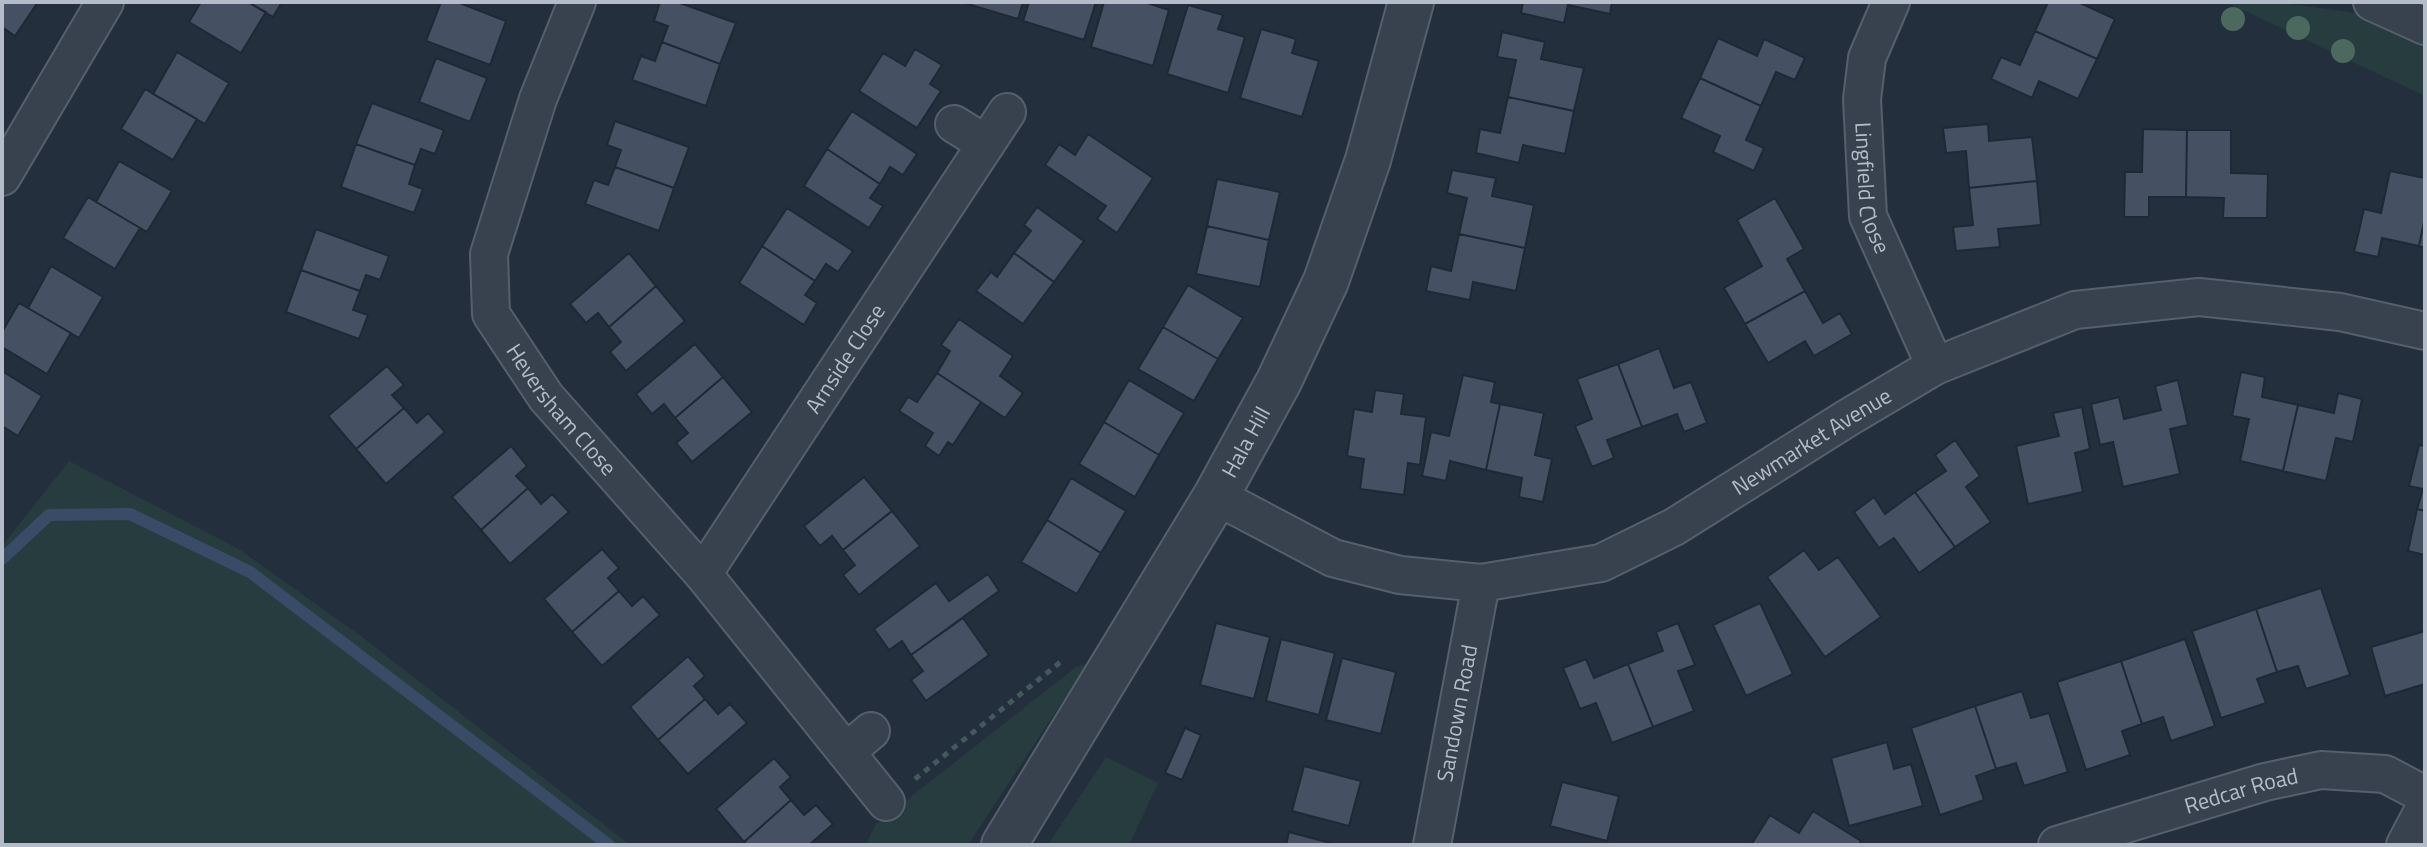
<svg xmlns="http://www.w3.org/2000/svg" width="2427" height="847" font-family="'Titillium Web',sans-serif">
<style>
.green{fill:#263c3f}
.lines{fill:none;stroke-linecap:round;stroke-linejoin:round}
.stream{stroke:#394c67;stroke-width:12}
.building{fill:#455162;stroke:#1f2835;stroke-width:2}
.minor-casing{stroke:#565f6c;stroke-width:40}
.tertiary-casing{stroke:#565f6c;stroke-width:48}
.path{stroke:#44595c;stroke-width:5;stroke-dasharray:6 6;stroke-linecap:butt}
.minor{stroke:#38414e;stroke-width:36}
.tertiary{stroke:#38414e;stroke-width:44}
.tree{fill:#4b6a5d}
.labels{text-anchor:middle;stroke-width:7;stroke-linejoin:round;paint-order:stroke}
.street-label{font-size:22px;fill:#b4bcc9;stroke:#1d2633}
</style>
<rect width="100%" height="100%" fill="#242f3e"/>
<path class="green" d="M2231,2H2275L2365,14L2425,44V96L2230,4Z
M69,461L237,548L362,637L630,845H2V546Z
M1087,664L968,845H866L875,825L1076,667Z
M1106,757L1158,783L1129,845H1048Z"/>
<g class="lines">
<path class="stream" d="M2,559L49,515L130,514L250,572L609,845"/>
</g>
<path class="building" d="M2,2H38L15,36L2,27Z
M201,2H248L266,12L241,53L189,22Z
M248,2H282L273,17Z
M441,2H457L506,21L490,65L426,41Z
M660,2H677L736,23L720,64L662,42L668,26L654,21Z
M961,2H1023L1018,19Z
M1029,2H1096L1084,40L1023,21Z
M1104,2H1144L1169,10L1153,66L1091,47Z
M1523,2H1612L1610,14L1568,5L1564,23L1521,13Z
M2048,2H2078L2115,19L2097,59L2035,31Z
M1188,5L1223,15L1218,29L1245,37L1228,93L1167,74Z
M1261,29L1296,39L1292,53L1319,61L1302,117L1240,98Z
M2035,31L2097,59L2078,99L2039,81L2032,98L1991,79L2001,57L2020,65Z
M1502,32L1545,42L1541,59L1584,68L1574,111L1508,97L1516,60L1497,57Z
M1718,38L1757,56L1764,39L1805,58L1795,80L1776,72L1761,106L1700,78Z
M662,42L720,64L706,106L632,80L641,56L655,61Z
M915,49L942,65L930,84L941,91L917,128L859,91L883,53L905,66Z
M177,52L229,83L205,124L153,94Z
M436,58L487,78L470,122L419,102Z
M1700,78L1761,106L1746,140L1764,148L1754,171L1713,152L1720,136L1681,118Z
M145,89L197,119L173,160L121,129Z
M1508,97L1574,111L1565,154L1523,145L1519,163L1476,153L1480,129L1500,133Z
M372,103L444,130L435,154L421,149L415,165L356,144Z
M852,111L917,154L903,175L890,167L880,184L827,149Z
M615,121L689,147L674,188L615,167L621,150L607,145Z
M1988,124L1989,141L2032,137L2037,181L1969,188L1966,151L1946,153L1943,128Z
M2143,129L2187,130L2186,197H2149V217H2124L2125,172H2142Z
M2187,130H2231V173L2268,174L2267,218H2223L2224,198L2186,197Z
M1088,134L1153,178L1117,233L1097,219L1106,206L1045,165L1059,144L1075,155Z
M356,144L415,165L409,184L423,189L414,213L341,187Z
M827,149L880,184L870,198L883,206L869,228L804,186Z
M119,161L172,191L147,232L96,202Z
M615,167L674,188L659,231L585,204L594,180L608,185Z
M1452,170L1496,178L1492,196L1534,205L1525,248L1459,234L1467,198L1447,193Z
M2390,171L2425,178V217L2419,246L2382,238L2378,257L2354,252L2364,209L2381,213Z
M1217,179L1280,192L1269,240L1207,226Z
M2037,181L2041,225L1998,229L2000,247L1956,251L1953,227L1973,225L1969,188Z
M88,197L140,228L115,269L63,238Z
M1775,198L1804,249L1787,259L1805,291L1745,324L1724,288L1762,266L1737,220Z
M1037,207L1084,241L1054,282L1014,253L1031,231L1024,225Z
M787,208L853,251L838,272L826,264L815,281L762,246Z
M2425,217V248L2419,246Z
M1207,226L1269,240L1260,287L1196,274Z
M316,229L389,256L380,280L366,275L360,291L301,270Z
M1459,234L1525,248L1516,291L1473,282L1470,300L1426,291L1431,266L1451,271Z
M762,246L815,281L805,295L817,303L804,325L739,283Z
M629,253L656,286L609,327L598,313L586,323L570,304Z
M1014,253L1054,282L1023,324L976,291L991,272L997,277Z
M51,266L103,297L79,338L28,308Z
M301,270L360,291L353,310L368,315L359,339L286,312Z
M1188,285L1243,318L1218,359L1163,327Z
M656,286L685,321L626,371L610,352L621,342L609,327Z
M1805,291L1823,323L1840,313L1852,334L1814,356L1805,341L1768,363L1745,324Z
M19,303L71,333L47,374L2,347V332Z
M959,319L1013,356L1000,376L1023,393L1005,418L937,373L950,351L941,345Z
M1163,327L1218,359L1194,401L1138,369Z
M695,344L723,377L675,418L664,404L652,414L636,394Z
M1659,348L1674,388L1691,382L1707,423L1684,432L1677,414L1642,427L1618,364Z
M1618,364L1642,427L1607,440L1614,458L1592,467L1575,426L1592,419L1577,379Z
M387,366L404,385L392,395L404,408L356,449L328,416Z
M2,371L42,396L18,436L2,426Z
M2241,372L2265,377L2262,397L2298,405L2283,471L2240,461L2249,419L2232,416Z
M937,373L981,402L953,445L948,442L939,456L925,446L933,433L899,411L908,397L917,402Z
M1463,375L1495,382L1491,402L1500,404L1486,470L1450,461L1446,481L1422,476L1431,432L1449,436Z
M723,377L752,412L692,462L676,443L688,433L675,418Z
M1129,380L1184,413L1159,455L1104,422Z
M2178,380L2188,425L2170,429L2180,474L2123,487L2113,442L2100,445L2091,404L2119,397L2124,419L2161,410L2155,386Z
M1375,390L1404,394L1401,414L1426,417L1420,465L1408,463L1404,495L1360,489L1364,459L1347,456L1354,409L1372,412Z
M2338,393L2362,399L2353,442L2336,438L2326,481L2283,471L2298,405L2334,413Z
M1500,404L1544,413L1535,455L1552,459L1543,502L1519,497L1522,478L1486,470Z
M2082,407L2090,449L2075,453L2083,492L2028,504L2016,446L2059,436L2053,413Z
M404,408L417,423L428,413L445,432L386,484L356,449Z
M1104,422L1159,455L1135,497L1079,464Z
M1955,440L1980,476L1966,487L1991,522L1955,547L1915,492L1946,471L1935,455Z
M2419,445L2425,446V511L2417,509L2423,489L2409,486Z
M511,446L527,466L516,476L528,488L481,530L452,497Z
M864,477L892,511L843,550L832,536L820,546L804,526Z
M1071,478L1126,511L1101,553L1047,520Z
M528,488L541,504L552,494L569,512L510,564L481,530Z
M1915,492L1955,547L1919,573L1894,538L1879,548L1854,512L1874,497L1885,514Z
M2417,509L2425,511V555L2408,551Z
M892,511L920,546L859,595L843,575L855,565L843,550Z
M1047,520L1101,553L1077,594L1021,562Z
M602,549L619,568L608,578L619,591L572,632L544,599Z
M1804,550L1819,570L1838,557L1881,617L1825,657L1767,577Z
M988,574L999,591L911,655L902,641L889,650L874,629L936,583L949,601Z
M2321,588L2350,675L2306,689L2298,666L2277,672L2256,609Z
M619,591L632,606L643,596L660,615L602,666L572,632Z
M1760,603L1793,674L1746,696L1713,625Z
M2256,609L2277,672L2257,679L2266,703L2221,718L2192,631Z
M963,618L989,655L926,701L911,680L923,671L911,655Z
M1216,623L1270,637L1254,699L1200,685Z
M1678,623L1695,665L1678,671L1694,711L1653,727L1628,664L1663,651L1656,632Z
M2425,631V684L2385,696L2371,647Z
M1281,639L1335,653L1319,715L1266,701Z
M2185,639L2215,726L2171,741L2163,717L2142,724L2121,661Z
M688,656L705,676L694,686L705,699L658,740L630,707Z
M1342,658L1396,672L1381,734L1326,720Z
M1586,659L1594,678L1628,664L1653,727L1612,743L1596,703L1580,709L1563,668Z
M2121,661L2142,724L2122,731L2130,755L2086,770L2057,682Z
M2022,691L2031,718L2049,713L2068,772L2024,786L2016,763L1996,769L1975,706Z
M705,699L718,714L730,704L747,723L688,774L658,740Z
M1975,706L1996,769L1976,776L1984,800L1940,815L1911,728Z
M1185,728L1201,735L1182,780L1165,773Z
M1887,742L1894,769L1911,764L1923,806L1849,826L1831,758Z
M774,758L791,777L780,787L791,800L744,842L716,809Z
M1304,766L1361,781L1349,826L1292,811Z
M1562,782L1619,796L1607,841L1550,826Z
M791,800L804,815L816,805L833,824L809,845H747L744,842Z
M1813,811L1861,841L1859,845H1751L1770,815L1799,833Z
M1289,832L1338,845H1286Z"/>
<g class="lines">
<defs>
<g id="minor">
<path id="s1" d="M577,2L538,99L489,254L491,314L546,397L703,574L886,802"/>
<path id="s2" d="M1891,2L1867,58L1862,99L1868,216L1935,366"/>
<path d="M2372,2L2425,26"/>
<path d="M954,124L986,144"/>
<path d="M2,177L105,2"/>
<path id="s3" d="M1216,496L1333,558L1400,575L1481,583L1601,563L1674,527L1849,417L1935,366L2075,310L2199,297L2340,312L2425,331"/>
<path id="s4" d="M703,574L1007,112"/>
<path d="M846,752L871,731"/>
<path id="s5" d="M1432,845L1481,583"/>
<path id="s6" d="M2057,845L2265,782L2321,770L2385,774L2425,795"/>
<path d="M2405,845L2425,807"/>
</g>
<g id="tertiary">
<path id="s7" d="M1004,845L1216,496L1279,381L1326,281L1368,160L1411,2"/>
</g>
</defs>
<use href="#minor" class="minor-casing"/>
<use href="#tertiary" class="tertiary-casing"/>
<path class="path" d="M915,779L1063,660"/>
<use href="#minor" class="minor"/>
<use href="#tertiary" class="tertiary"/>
</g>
<g class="tree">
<circle cx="2233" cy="19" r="12"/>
<circle cx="2298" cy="28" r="12"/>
<circle cx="2343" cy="51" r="12"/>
</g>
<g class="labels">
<g class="street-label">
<text dy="8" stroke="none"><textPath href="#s2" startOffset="192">Lingfield Close</textPath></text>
<text dy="8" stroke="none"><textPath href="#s4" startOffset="258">Arnside Close</textPath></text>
<text dy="8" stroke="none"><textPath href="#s1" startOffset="446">Heversham Close</textPath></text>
<text dy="8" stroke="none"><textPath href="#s7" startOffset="470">Hala Hill</textPath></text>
<text dy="8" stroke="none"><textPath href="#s3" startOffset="648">Newmarket Avenue</textPath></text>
<text dy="8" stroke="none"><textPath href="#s5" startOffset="134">Sandown Road</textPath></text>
<text dy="8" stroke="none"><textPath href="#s6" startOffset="192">Redcar Road</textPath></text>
</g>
</g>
<rect width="2427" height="847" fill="none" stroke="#b4bcc9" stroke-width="8"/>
</svg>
